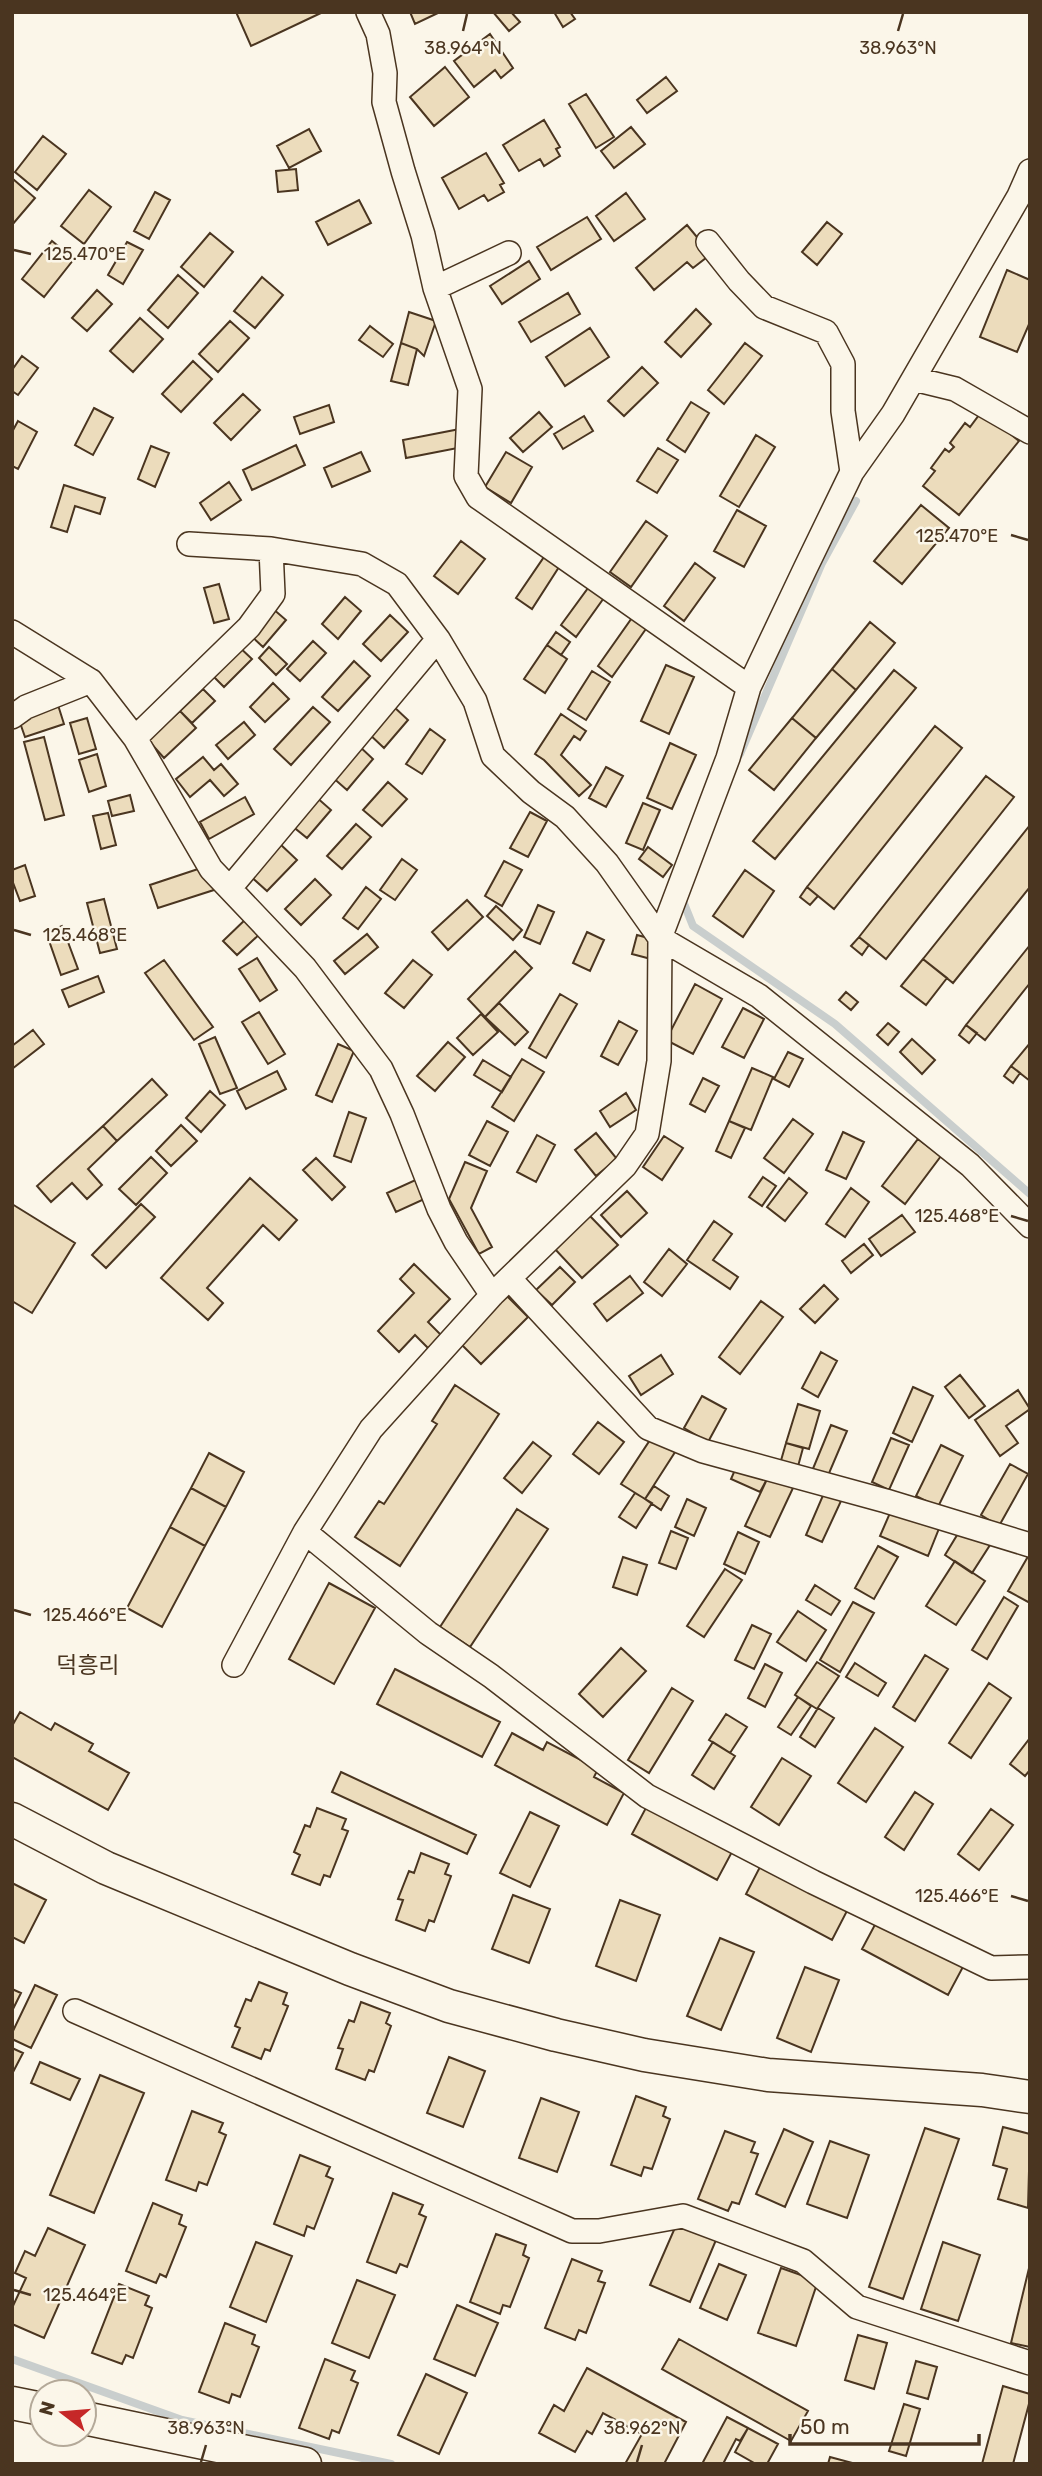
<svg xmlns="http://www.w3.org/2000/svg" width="1042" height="2476" font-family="Rubik,'Noto Sans KR',sans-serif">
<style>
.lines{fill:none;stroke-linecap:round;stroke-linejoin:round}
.stream{stroke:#c9cecd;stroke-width:8}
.building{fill:#ecdcbc;stroke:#4a3520;stroke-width:2}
.street-casing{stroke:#4a3520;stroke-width:26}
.secondary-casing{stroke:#4a3520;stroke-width:35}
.street{stroke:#fbf6e9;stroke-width:23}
.secondary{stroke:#fbf6e9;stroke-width:32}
.ticks{fill:none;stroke:#4a3520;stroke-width:2.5}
.labels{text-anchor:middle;stroke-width:5;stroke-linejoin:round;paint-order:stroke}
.quarter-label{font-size:23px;fill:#4a3520;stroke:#fbf6e9}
.ticks-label{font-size:18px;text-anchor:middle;fill:#4a3520;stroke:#fbf6e9;stroke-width:5;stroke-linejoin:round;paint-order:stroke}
</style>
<rect width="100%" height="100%" fill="#fbf6e9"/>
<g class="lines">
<path class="stream" d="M740,754L822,563L856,501
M684,897L683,901L693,926L835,1024L1030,1194
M12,2359L182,2420L391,2464"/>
</g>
<path class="building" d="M236,12H323L251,46Z
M410,12H440L415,24Z
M493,12H511L520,22L509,31Z
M554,12H570L575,19L563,27Z
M490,34L513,68L501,78L495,70L474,87L454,61Z
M445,67L469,97L434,126L410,97Z
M666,77L677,91L647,113L637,100Z
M586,94L614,137L596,148L569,104Z
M544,120L560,147L556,149L560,156L544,166L540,159L519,171L503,145Z
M631,127L645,144L614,168L601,151Z
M309,129L321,151L289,168L277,146Z
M43,136L66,154L37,190L15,172Z
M486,153L504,183L500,185L504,192L488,201L484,195L459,209L442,178Z
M296,169L298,190L278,192L276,171Z
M13,179L35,198L12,225V180Z
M89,190L111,207L84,244L61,226Z
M155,192L170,200L149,239L134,231Z
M626,193L645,219L614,241L596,216Z
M359,200L371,223L328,245L316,222Z
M587,217L601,239L551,270L537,247Z
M827,222L842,234L817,265L802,252Z
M687,225L711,254L693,268L687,262L654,290L636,268Z
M210,233L233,252L204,287L181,267Z
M52,241L74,259L44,297L22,279Z
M127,242L143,250L123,284L108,275Z
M529,261L540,279L502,304L490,286Z
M1007,270L1030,280V322L1017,352L980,337Z
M178,275L198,293L168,328L148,310Z
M262,277L283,295L255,328L234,311Z
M97,290L112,304L87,331L72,318Z
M568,293L580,314L531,342L519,322Z
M696,309L711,324L681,357L665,342Z
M409,312L436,321L424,356L417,349L401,343Z
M140,318L163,339L133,372L110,351Z
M230,321L249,338L218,372L199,354Z
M370,326L393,344L383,357L359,340Z
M590,328L609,357L565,386L546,357Z
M401,343L417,349L408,385L391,381Z
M745,343L762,356L724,404L708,390Z
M22,356L38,368L18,395L12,391V370Z
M193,361L212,379L181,412L162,394Z
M642,367L658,383L624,416L608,401Z
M243,394L260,410L231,440L214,423Z
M691,402L709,413L685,452L667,440Z
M329,405L334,422L300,434L294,417Z
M94,408L113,418L93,455L75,445Z
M982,411L1019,441L959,515L923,486L935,471L931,468L945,449L949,452L954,447L950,443L965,423L970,427Z
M539,412L552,427L523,452L510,438Z
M584,416L593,431L563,449L554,434Z
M18,421L37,432L18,469L12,466V432Z
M465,428L468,446L406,458L403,440Z
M756,435L775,447L739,507L720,496Z
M296,445L305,465L252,490L243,470Z
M151,446L169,453L155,487L138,479Z
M658,448L678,460L657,493L637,481Z
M361,452L370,471L332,487L324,468Z
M506,452L532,467L511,503L485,487Z
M229,482L241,500L211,520L200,503Z
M64,485L105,498L100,514L75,506L67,532L51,527Z
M921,505L949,528L902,584L874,561Z
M737,510L766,526L744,567L714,551Z
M646,521L667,536L631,587L610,572Z
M461,541L485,559L458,594L434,576Z
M544,557L559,567L532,609L516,598Z
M695,563L715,578L684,621L664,606Z
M219,584L229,619L214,623L204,588Z
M591,584L606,595L576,637L561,625Z
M345,597L361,611L338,639L322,624Z
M272,608L286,620L263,647L249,634Z
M390,615L408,632L381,661L363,644Z
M634,615L648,626L612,677L598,666Z
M870,622L895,643L856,690L832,669Z
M556,632L570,642L561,655L547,645Z
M313,641L326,653L300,681L287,669Z
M236,644L252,659L224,687L209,672Z
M547,645L567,659L545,693L524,679Z
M269,647L287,664L276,675L259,658Z
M354,661L370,676L338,711L322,697Z
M666,665L694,677L669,734L641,721Z
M832,669L856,690L816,738L792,718Z
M894,670L916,688L775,859L753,841Z
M592,671L610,682L586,720L568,709Z
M273,683L289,699L265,722L250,707Z
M203,689L215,701L192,723L180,711Z
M58,705L64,724L25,737L18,717Z
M393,706L408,720L384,748L368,733Z
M313,707L330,722L291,765L274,749Z
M180,711L196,728L164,758L148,740Z
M561,714L586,731L580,740L574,736L561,755L591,785L579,796L544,760L535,754Z
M87,718L96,749L79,754L70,723Z
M792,718L816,738L774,790L749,770Z
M244,722L255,735L228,759L216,745Z
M935,726L962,748L834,909L807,887Z
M430,729L445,740L422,774L406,764Z
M44,737L64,815L45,820L24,742Z
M670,743L696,755L672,809L647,798Z
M358,745L373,759L347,790L331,776Z
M97,754L106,786L89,792L79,760Z
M203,757L214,770L221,764L238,784L224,796L210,780L190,797L176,779Z
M606,767L623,776L606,807L589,798Z
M986,776L1014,797L886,959L859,937Z
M388,782L407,799L382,826L363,810Z
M130,795L134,811L112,816L108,801Z
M315,796L331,810L307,838L291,825Z
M245,797L254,814L209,839L200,822Z
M643,803L660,810L643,850L626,843Z
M530,812L547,821L528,857L510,848Z
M108,813L116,845L101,849L93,816Z
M356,824L371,837L342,869L327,856Z
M1030,825V887L953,983L923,959Z
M279,843L297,860L267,891L249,875Z
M648,847L672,865L663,877L639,859Z
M402,859L417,870L395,900L380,890Z
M504,861L522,870L502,906L485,896Z
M25,865L35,896L20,901L12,880V870Z
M210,865L217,889L158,908L150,885Z
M745,870L774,891L743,937L713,916Z
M315,879L331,895L301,925L285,909Z
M366,887L381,899L358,929L343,918Z
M807,887L818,896L810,905L800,897Z
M104,899L117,949L100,953L87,903Z
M467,900L483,917L448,950L432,932Z
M538,905L554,912L540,944L524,937Z
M496,906L522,930L513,940L487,916Z
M249,916L263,931L237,955L223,941Z
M62,926L78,969L61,975L46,932Z
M587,932L604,940L590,971L573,963Z
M367,934L378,947L345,974L334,961Z
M637,935L656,940L651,959L632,954Z
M859,937L869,945L862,955L851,946Z
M1030,945V983L985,1040L966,1025Z
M515,951L532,968L485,1017L468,999Z
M257,958L277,990L260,1001L239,969Z
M923,959L947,978L926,1005L901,986Z
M164,960L213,1027L194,1040L145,973Z
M413,960L432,975L404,1008L385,993Z
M98,976L104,992L69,1007L62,990Z
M695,984L722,999L693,1054L666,1040Z
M846,992L858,1002L851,1010L839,1000Z
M560,994L577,1004L546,1058L529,1048Z
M499,1003L528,1032L515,1045L485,1017Z
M743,1008L764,1019L744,1058L722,1047Z
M259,1012L285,1054L268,1064L242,1022Z
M481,1014L498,1032L473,1055L457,1038Z
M619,1021L637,1031L618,1065L601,1056Z
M888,1023L899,1032L888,1045L877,1035Z
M966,1025L977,1033L969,1043L959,1035Z
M33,1030L44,1044L12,1069V1046Z
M215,1037L237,1088L220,1094L199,1044Z
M912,1039L935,1060L922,1074L900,1052Z
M448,1042L465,1057L435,1091L417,1076Z
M1030,1043V1081L1011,1066Z
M338,1044L354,1051L332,1102L316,1095Z
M788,1052L803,1059L789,1087L774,1079Z
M522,1059L544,1072L514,1121L492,1107Z
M483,1060L511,1077L502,1092L474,1075Z
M1011,1066L1020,1073L1013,1083L1004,1076Z
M752,1068L773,1077L751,1130L729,1121Z
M277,1071L286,1089L246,1109L237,1091Z
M703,1078L719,1086L705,1112L690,1104Z
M152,1079L167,1095L117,1141L103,1126Z
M210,1091L225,1105L201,1132L186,1118Z
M626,1093L636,1110L610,1127L600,1111Z
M349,1112L366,1118L351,1162L334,1156Z
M793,1119L813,1134L784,1173L764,1158Z
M487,1121L508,1132L490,1166L469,1155Z
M729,1121L745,1128L731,1158L716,1151Z
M181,1125L197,1141L171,1166L156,1151Z
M103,1126L117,1141L88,1169L102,1185L87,1199L72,1183L51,1202L37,1186Z
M843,1132L864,1142L846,1179L826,1170Z
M596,1133L617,1159L596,1176L575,1150Z
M537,1135L555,1145L536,1182L517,1172Z
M664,1136L683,1148L662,1180L643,1167Z
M918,1139L941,1156L905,1204L882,1186Z
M151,1157L167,1173L136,1205L119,1189Z
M316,1158L345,1187L332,1200L303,1170Z
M465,1162L487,1171L471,1208L492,1247L479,1254L449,1199Z
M422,1177L431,1196L396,1212L387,1193Z
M763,1177L776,1186L762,1206L749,1197Z
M250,1178L297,1220L279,1240L263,1225L207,1288L223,1303L208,1320L161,1278Z
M789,1178L807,1193L785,1221L767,1207Z
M851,1188L869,1202L845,1237L826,1224Z
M627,1191L647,1213L621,1237L601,1215Z
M12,1204L75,1243L32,1313L12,1301Z
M141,1204L155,1217L106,1268L92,1255Z
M589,1215L618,1245L582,1278L554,1248Z
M902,1215L915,1232L881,1256L869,1239Z
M714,1221L732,1234L713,1260L738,1277L730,1289L687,1260Z
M864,1244L873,1255L851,1273L842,1261Z
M669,1249L687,1264L662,1296L644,1282Z
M414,1264L450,1299L428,1322L445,1339L432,1352L415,1335L399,1352L378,1331L414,1293L400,1279Z
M560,1267L575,1282L552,1305L536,1290Z
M630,1276L643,1293L607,1321L594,1304Z
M824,1285L838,1299L815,1323L800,1309Z
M506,1295L528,1317L481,1364L459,1342Z
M761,1301L783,1317L740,1374L719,1357Z
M821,1352L837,1361L818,1397L802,1388Z
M661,1355L673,1374L641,1395L629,1376Z
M960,1375L985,1406L969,1418L945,1387Z
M455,1385L499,1414L400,1566L355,1537L379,1501L384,1504L437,1424L432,1421Z
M913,1387L933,1396L912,1442L893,1433Z
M1018,1390L1030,1409L1006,1426L1018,1443L1000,1456L975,1420Z
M702,1396L726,1409L708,1442L684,1428Z
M798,1404L820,1411L809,1449L786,1443Z
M598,1422L624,1442L599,1474L573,1454Z
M831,1425L847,1431L827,1478L812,1471Z
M654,1434L677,1449L645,1499L621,1484Z
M891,1438L909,1445L889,1490L872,1482Z
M533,1442L551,1456L522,1493L504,1478Z
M786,1443L803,1448L797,1470L780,1464Z
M941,1445L963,1456L938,1507L916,1496Z
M209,1453L244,1472L226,1507L191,1488Z
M738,1463L768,1477L760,1492L731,1479Z
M1010,1464L1028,1474L999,1526L981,1515Z
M768,1477L793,1488L770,1537L745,1526Z
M654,1486L669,1496L661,1510L645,1499Z
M191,1488L226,1507L205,1546L170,1527Z
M635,1493L652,1503L636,1528L619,1517Z
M824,1493L841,1501L822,1542L806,1535Z
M687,1499L706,1508L694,1536L675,1527Z
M893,1506L940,1526L928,1556L880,1536Z
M517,1509L548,1529L470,1647L440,1627Z
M170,1527L205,1546L162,1627L127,1608Z
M962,1527L990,1545L972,1573L945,1555Z
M671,1531L688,1538L676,1569L659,1563Z
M738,1532L759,1542L745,1574L724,1564Z
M878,1546L898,1557L874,1599L855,1588Z
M1030,1553V1603L1008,1591Z
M623,1557L647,1565L637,1595L613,1587Z
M955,1561L985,1581L956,1625L926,1606Z
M725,1569L742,1580L704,1637L687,1626Z
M329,1583L375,1608L334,1684L289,1659Z
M815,1585L840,1601L831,1615L806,1600Z
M1004,1597L1018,1606L987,1659L972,1650Z
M853,1602L874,1613L840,1672L820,1660Z
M798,1611L826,1630L806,1661L777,1642Z
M752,1625L771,1634L754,1669L735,1660Z
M621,1648L646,1671L603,1717L579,1694Z
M925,1655L948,1669L915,1721L893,1707Z
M817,1662L839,1676L817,1709L795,1695Z
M855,1663L886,1683L878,1696L846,1677Z
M765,1664L782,1673L765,1707L748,1698Z
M395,1669L500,1722L482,1757L377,1704Z
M989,1683L1011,1698L971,1758L949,1743Z
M672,1688L693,1701L649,1773L628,1760Z
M798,1697L811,1706L791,1735L778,1727Z
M818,1708L834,1718L815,1747L800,1737Z
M20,1712L51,1730L55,1723L93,1744L89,1751L129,1773L108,1810L12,1757V1726Z
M726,1714L747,1727L730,1753L709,1740Z
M875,1728L903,1747L866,1802L838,1783Z
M512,1733L543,1750L547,1742L598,1769L594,1777L624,1793L607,1825L495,1765Z
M1030,1738V1770L1025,1776L1010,1764Z
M713,1742L735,1756L714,1789L692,1775Z
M782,1758L811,1776L779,1825L751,1807Z
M341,1772L476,1835L467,1854L332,1792Z
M915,1792L933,1804L904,1850L885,1837Z
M648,1804L733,1850L717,1880L632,1834Z
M317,1808L346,1819L342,1829L348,1831L330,1877L324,1875L320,1885L292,1874L300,1855L294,1852L305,1825L310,1827Z
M991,1809L1013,1825L979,1870L958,1854Z
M530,1812L559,1826L530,1887L500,1873Z
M421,1853L449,1864L445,1874L451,1876L434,1922L429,1920L425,1931L396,1920L403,1900L398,1899L409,1871L414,1873Z
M762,1863L848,1909L832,1940L746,1894Z
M12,1883L46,1900L24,1943L12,1937Z
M513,1895L550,1909L529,1963L492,1949Z
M620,1900L660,1915L636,1981L596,1966Z
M878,1919L964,1965L948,1995L862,1949Z
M720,1938L754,1952L721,2030L687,2016Z
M805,1967L839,1980L811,2052L777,2038Z
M259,1982L287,1993L283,2004L288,2006L270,2051L265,2049L261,2059L232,2047L240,2028L235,2026L246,1999L251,2001Z
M35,1985L57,1995L31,2048L12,2039V2033Z
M12,1989L21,1993L12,2011Z
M361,2002L390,2013L386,2023L391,2026L374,2072L369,2070L365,2080L336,2069L343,2049L338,2048L349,2020L354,2022Z
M12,2048L23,2053L12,2074Z
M449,2057L485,2071L463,2127L427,2113Z
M40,2062L80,2079L70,2100L31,2083Z
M100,2075L144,2093L94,2213L50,2195Z
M636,2096L666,2107L663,2116L670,2119L652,2169L644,2167L641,2176L611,2165Z
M541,2098L579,2112L557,2172L519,2158Z
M192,2111L223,2123L219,2132L226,2135L207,2185L199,2182L196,2191L166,2180Z
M1003,2127L1030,2134L1028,2208L998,2199L1007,2169L993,2165Z
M925,2128L959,2139L903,2299L869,2287Z
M784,2129L813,2142L785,2207L756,2194Z
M725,2131L755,2142L751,2152L758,2154L739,2204L732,2202L728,2211L698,2199Z
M830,2141L869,2155L847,2218L807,2204Z
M300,2155L330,2167L326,2176L333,2179L314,2229L307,2226L304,2236L274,2224Z
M393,2193L423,2205L419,2214L426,2217L407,2267L400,2264L396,2273L367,2262Z
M153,2203L182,2215L179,2224L186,2227L166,2277L160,2274L156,2283L126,2271Z
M677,2223L716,2240L690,2302L650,2285Z
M48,2228L85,2245L44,2338L12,2324V2308L26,2278L15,2273L25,2251L35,2256Z
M496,2234L526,2245L523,2255L529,2258L510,2307L503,2305L500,2314L470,2302Z
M256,2242L292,2256L266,2322L230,2307Z
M943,2242L980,2255L958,2321L921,2309Z
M572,2259L602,2271L598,2281L605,2283L586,2333L579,2330L575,2340L545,2328Z
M719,2264L746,2275L727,2320L700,2308Z
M1030,2264V2347L1011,2343Z
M781,2268L818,2281L796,2346L758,2333Z
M357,2280L395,2295L369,2358L332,2343Z
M119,2284L149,2296L145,2305L152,2308L133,2358L126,2355L122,2364L92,2353Z
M457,2305L498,2323L475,2376L434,2359Z
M225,2323L255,2335L252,2344L259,2347L240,2397L232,2394L229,2403L199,2392Z
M858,2335L887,2343L874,2389L845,2380Z
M679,2339L808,2411L791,2441L662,2369Z
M325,2359L355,2371L351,2380L358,2383L339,2433L332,2430L329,2439L299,2428Z
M916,2361L937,2367L928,2399L907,2393Z
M587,2368L686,2422L664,2464H625L642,2434L603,2413L592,2434L587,2431L575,2452L539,2433L554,2405L564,2411Z
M426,2374L467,2393L439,2454L398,2435Z
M1003,2386L1030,2394V2400L1013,2464H982Z
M904,2404L920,2409L906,2456L889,2451Z
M727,2417L748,2428L740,2441L736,2439L723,2464H702Z
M748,2428L778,2444L767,2464H756L735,2452Z
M830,2457L856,2464H828Z"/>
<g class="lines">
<defs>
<path id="street" d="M368,12L378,34L385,73L384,102L403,171L423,235L435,288L470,389L466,476L478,497L749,687
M708,242L739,281L764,307L826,332L843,364V411L852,472
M435,288L509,253
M914,379L955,389L1030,432
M189,544L271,549L362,564L397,584L438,639L475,701L493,756L531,792L565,817L607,863L660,938L728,758L749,687L805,569L852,472L893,414L1019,196L1030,171
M12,632L91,681L26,707L12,717
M91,681L135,738L211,869L305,968L381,1069L402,1114L439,1209L456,1242L492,1295
M135,738L249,627L273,594L271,549
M230,888L438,639
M510,1279L648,1428L703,1451L886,1501L1030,1545
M305,1532L428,1633L491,1676L647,1796L813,1882L991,1968L1030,1967
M234,1665L305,1532L371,1429L492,1295L625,1166L647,1134L659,1061L660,938L759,996L970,1165L1030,1226
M75,2011L572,2231H599L683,2216L803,2261L857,2307L1030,2363"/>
<path id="secondary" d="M12,1819L106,1868L350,1969L449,2006L556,2035L644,2055L768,2075L982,2090L1030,2097
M12,2403L42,2409
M84,2418L305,2464"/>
</defs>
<use href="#street" class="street-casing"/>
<use href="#secondary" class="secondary-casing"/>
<use href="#street" class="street"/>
<use href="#secondary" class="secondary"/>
</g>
<path class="ticks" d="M463,31L467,14M898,31L903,14M14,250L31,254M1011,535L1028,540M14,930L31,935M1011,1216L1028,1221M14,1610L31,1615M1011,1896L1028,1901M14,2290L31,2295M201,2462L206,2445M637,2462L642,2445"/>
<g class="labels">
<g class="quarter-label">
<text x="88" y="1673">덕흥리</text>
</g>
</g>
<g class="ticks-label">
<text x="463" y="54">38.964°N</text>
<text x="898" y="54">38.963°N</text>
<text x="85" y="260">125.470°E</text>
<text x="957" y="542">125.470°E</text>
<text x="85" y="941">125.468°E</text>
<text x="957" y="1222">125.468°E</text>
<text x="85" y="1621">125.466°E</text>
<text x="957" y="1902">125.466°E</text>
<text x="85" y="2301">125.464°E</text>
<text x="206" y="2434">38.963°N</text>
<text x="642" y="2434">38.962°N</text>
</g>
<rect width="1042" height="2476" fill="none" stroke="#4a3520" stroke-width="28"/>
<g transform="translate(63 2413) rotate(286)"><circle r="33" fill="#fbf6e9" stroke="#b4a999" stroke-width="2"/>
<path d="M0-5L12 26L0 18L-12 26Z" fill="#c62828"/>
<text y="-10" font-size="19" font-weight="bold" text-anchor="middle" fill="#4a3520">N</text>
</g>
<path d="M790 2434v10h189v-10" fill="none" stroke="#4a3520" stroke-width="3.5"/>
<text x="800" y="2434" font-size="21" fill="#4a3520" stroke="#fbf6e9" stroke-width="5" paint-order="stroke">50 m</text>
</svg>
